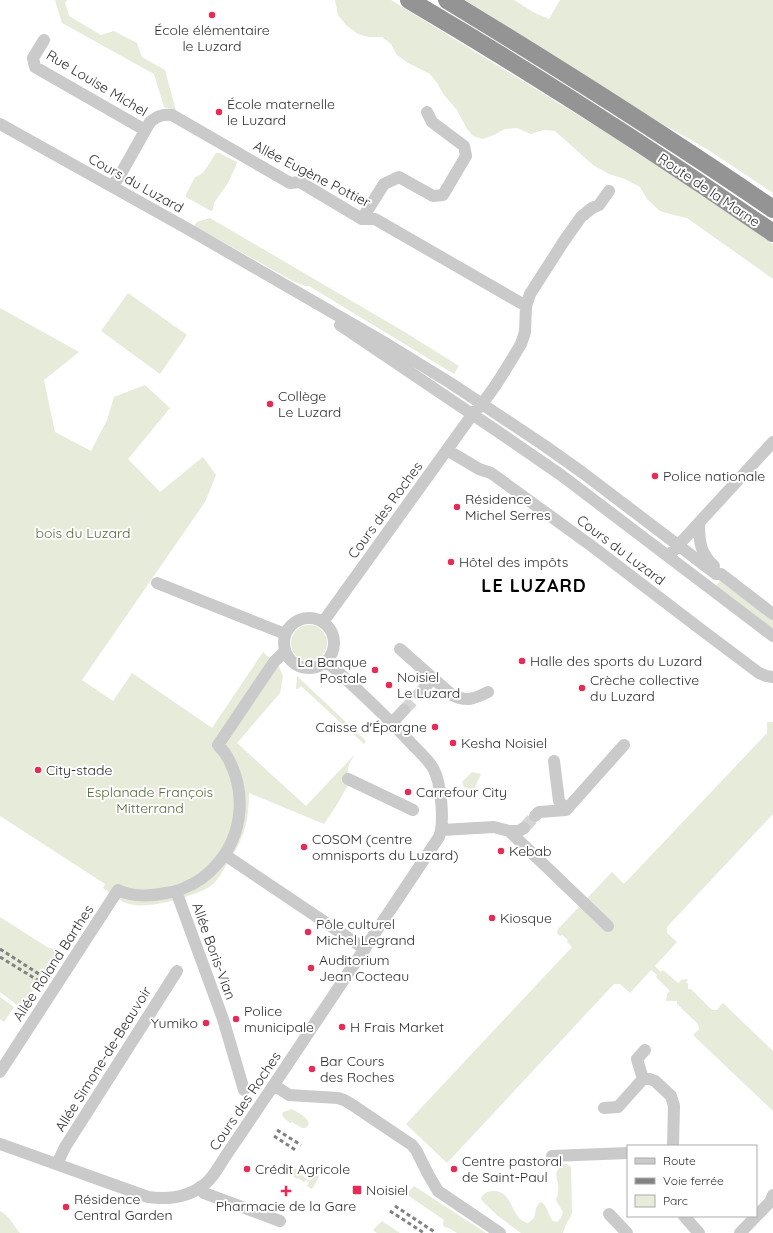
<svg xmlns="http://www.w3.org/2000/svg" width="773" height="1233" font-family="Quicksand,sans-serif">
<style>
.green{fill:#e6ebda}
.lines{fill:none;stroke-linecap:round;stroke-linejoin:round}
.minor-tunnel{stroke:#d5d5d5;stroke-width:12;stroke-dasharray:12 6;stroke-linecap:butt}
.minor{stroke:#cacaca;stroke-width:12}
.highway{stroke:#949494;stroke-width:18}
.rail{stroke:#828282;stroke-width:3;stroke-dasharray:4 3;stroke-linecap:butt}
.poi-dot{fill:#e62c56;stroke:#fff;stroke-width:1.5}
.labels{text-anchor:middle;stroke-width:4;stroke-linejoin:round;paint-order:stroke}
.poi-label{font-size:14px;fill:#2d2d2d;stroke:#fff;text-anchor:start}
.street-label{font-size:14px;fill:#2d2d2d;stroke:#fff}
.park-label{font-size:14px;fill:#57693a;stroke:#fff}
.district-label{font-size:18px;font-weight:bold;letter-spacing:1px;fill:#000;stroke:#fff}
</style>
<rect width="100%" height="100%" fill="#fff"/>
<path class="green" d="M55,0H67L65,3L69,16L101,35L114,31L137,43L142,57L165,70L176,111L164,107L154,74L62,23Z
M335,0H391L607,133L694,190L773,244V279L687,218L674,215L660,211L647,199L640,187L625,179L609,174L593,165L555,131L543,130L531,134L517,128L505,129L494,135L483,139L473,136L467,129L457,110L444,95L437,83L430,74L408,63L397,55L391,44L382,37H369L358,34L346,25L338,15Z
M465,0H514L533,12L549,19L560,0H773V193L707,149L662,124Z
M216,153H219L237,162L236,166L228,183L214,203L213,210L211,211L186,197V194L195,177C205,175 210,161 216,153Z
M210,218L403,331L459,366L454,374L309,286H305L295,282L194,226L197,222Z
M128,293L187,335L160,374L101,331Z
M0,308L79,352L44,380L55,432L91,451L107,420L114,397L145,385L170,408L128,459L160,492L203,457L216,475L205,502L82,680L113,701L132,673L212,728L263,652L279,667L283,676L280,693L237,743L306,806L355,754C348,764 346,771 349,783L338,803L324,824L249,793C249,824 243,841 225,867C222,872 218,880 213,884C208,889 201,891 194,894C175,900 146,910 126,903C118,900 110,893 103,888L105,884L0,816Z
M720,581L773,620V629L716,586Z
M291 643a18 18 0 1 1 36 0a18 18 0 1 1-36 0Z
M297,676L366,741L364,744L301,686L298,689H296Z
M767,722H773V814L667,927V933L677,942L655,966L661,972L663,970L678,983L681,980L687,979L688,980L686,982L688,984V989H691L712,1010H717L723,1003L773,1051V1111L693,1035L699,1029L698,1024L677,1004V1001H666L667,994L670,991L656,977L657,975L651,970L630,993L620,984H614L447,1163L406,1124L572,947L567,942L568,940L562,935L560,936L557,933L558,929L612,872L624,884L767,733Z
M472,772L481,774L472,794L465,789L462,782Z
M0,917L47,947L59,951L21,1009L12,1001L0,992Z
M0,997L14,1007L4,1022L0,1019Z
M292,1109C298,1113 308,1117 309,1124L306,1128H302L292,1122L290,1123L285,1119L282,1115L283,1112Z
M563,1164H567L571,1167L572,1213L570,1218L566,1224L563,1233H521L498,1216L483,1202L481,1198C484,1193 487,1192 492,1191C514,1189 510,1220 528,1223L534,1218C536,1212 535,1205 541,1202C548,1206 548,1215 553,1221L557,1222L561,1218L563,1212L556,1200C558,1195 559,1190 558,1184C556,1173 554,1173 563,1164Z
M294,1168L301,1173L300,1174L310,1181L315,1174L319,1177L312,1189L307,1186L309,1183L306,1180L304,1182L298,1178L297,1179L290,1174Z
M414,1186L486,1233H457L449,1228L444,1227L443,1224L444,1220L406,1194Z
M0,1211C10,1216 13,1225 20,1233H0Z
M382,1221L400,1233H377L373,1230Z"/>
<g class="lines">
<path class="minor-tunnel" d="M404,710L419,694
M524,828L535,816"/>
<path class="minor" d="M44,40L33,58L35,67L145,130
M0,124L188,229L387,344L452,384L545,446L583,473L716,574H721L773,614
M112,186L119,177L150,122C158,116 162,114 172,115L290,183L300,182L362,219H375L526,306
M362,219L384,184L399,177L433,196L443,195L466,156L464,146L432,122L427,112
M340,325L500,433L561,475L773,636
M447,450L479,469L491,473L593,547L703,631L759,673L766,676L773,677
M699,523C699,541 700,553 714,566
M673,551L773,442
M157,583L285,634
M284 643a25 25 0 1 1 50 0a25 25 0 1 1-50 0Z
M323,622L472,415C492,394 506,369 521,344L525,332L526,306L530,294L564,241L581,217L592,208L599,205L609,191
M400,649L452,695C467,702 474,699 488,692
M419,694L433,678
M392,723L404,710
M554,761L559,801L566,810
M348,779L413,810
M535,816L539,812L566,810L624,745
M442,830L494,827L509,831H519L524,828
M509,831L608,926
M225,855L365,949
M176,891L223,1019L244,1090
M0,1072L118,890C132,897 151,896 166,893C172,892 178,891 184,888C197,883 209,874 218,863C243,834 246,793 229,760C226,754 222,749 218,745L274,662L285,651
M643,1079L637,1059L645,1050
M274,1085L289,1095L338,1098L344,1100L351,1104L412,1145L416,1150L428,1174L438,1191L500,1233
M604,1108L618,1107L643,1079H650L655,1081L671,1096L674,1106L673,1146
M0,1144L148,1197C169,1200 189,1197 205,1184C214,1177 219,1166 225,1157C240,1135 255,1113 269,1092C326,1007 383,922 439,837C445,822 441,782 433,768C427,758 416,749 408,740C382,712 354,686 326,661
M552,1156L628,1153
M57,1164L65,1147L177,971
M200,1187L204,1193L280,1221
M609,1214L627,1233
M684,1216L699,1233
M740,1233L770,1202L773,1195"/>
<path class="highway" d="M409,0C533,73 654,151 773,233
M447,0C557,67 666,136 773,209"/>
<path class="rail" d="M0,949L42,976
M0,957L39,981
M277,1130L301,1145
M274,1136L297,1151
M395,1206L436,1233
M390,1211L424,1233"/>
</g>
<g class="poi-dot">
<circle cx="212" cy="15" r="4"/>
<circle cx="219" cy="112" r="4"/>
<circle cx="270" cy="404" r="4"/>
<circle cx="655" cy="476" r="4"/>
<circle cx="457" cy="507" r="4"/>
<circle cx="451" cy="562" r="4"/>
<circle cx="522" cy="661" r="4"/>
<circle cx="375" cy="670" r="4"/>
<circle cx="389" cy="685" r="4"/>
<circle cx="582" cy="688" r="4"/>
<circle cx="435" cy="727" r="4"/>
<circle cx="453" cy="743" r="4"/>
<circle cx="38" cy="770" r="4"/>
<circle cx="408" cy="792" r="4"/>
<circle cx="304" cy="847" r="4"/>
<circle cx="501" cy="851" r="4"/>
<circle cx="492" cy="918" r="4"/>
<circle cx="308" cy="932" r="4"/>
<circle cx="311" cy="968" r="4"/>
<circle cx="236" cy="1019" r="4"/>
<circle cx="206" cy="1023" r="4"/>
<circle cx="342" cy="1027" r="4"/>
<circle cx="312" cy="1069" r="4"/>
<circle cx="247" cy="1169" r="4"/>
<circle cx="454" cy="1169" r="4"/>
<rect x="352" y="1185" width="10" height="10" rx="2"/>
<path d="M284 1185h4v4h4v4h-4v4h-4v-4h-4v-4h4z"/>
<circle cx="66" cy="1207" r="4"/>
</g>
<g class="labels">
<g class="poi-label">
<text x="212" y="35" text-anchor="middle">École élémentaire<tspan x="212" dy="16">le Luzard</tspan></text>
<text x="227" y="109">École maternelle<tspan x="227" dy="16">le Luzard</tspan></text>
<text x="278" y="401">Collège<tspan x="278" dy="16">Le Luzard</tspan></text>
<text x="663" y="481">Police nationale</text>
<text x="465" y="504">Résidence<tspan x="465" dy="16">Michel Serres</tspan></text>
<text x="459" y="567">Hôtel des impôts</text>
<text x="530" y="666">Halle des sports du Luzard</text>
<text x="367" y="667" text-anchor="end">La Banque<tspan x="367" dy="16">Postale</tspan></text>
<text x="397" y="682">Noisiel<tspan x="397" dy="16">Le Luzard</tspan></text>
<text x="590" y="685">Crèche collective<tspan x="590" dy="16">du Luzard</tspan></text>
<text x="427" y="732" text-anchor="end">Caisse d'Épargne</text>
<text x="461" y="748">Kesha Noisiel</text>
<text x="46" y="775">City-stade</text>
<text x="416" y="797">Carrefour City</text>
<text x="312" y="844">COSOM (centre<tspan x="312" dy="16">omnisports du Luzard)</tspan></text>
<text x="509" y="856">Kebab</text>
<text x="500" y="923">Kiosque</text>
<text x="316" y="929">Pôle culturel<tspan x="316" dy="16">Michel Legrand</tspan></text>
<text x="319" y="965">Auditorium<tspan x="319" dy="16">Jean Cocteau</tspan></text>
<text x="244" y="1016">Police<tspan x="244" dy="16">municipale</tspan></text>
<text x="198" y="1028" text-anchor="end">Yumiko</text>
<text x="350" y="1032">H Frais Market</text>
<text x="320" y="1066">Bar Cours<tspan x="320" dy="16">des Roches</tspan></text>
<text x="462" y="1166">Centre pastoral<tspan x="462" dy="16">de Saint-Paul</tspan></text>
<text x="255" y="1174">Crédit Agricole</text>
<text x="366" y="1195">Noisiel</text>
<text x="74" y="1204">Résidence<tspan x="74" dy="16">Central Garden</tspan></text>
<text x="286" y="1211" text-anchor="middle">Pharmacie de la Gare</text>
</g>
<g class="street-label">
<text transform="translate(97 83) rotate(31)" y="5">Rue Louise Michel</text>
<text transform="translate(312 174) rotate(27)" y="5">Allée Eugène Pottier</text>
<text transform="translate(136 183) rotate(29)" y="5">Cours du Luzard</text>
<text transform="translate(709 190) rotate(34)" y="5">Route de la Marne</text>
<text transform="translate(385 510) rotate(-54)" y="5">Cours des Roches</text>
<text transform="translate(621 550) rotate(37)" y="5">Cours du Luzard</text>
<text transform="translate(214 951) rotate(70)" y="5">Allée Boris-Vian</text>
<text transform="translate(53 963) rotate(-57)" y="5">Allée Roland Barthes</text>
<text transform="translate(103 1059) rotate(-58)" y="5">Allée Simone-de-Beauvoir</text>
<text transform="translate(245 1101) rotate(-56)" y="5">Cours des Roches</text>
</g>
<g class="park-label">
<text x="83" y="538">bois du Luzard</text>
<text x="150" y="797">Esplanade François<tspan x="150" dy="16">Mitterrand</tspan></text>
</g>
<g class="district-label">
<text x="534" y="592">LE LUZARD</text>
</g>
</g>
<rect x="627" y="1145" width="130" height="72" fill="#ffffff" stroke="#ababab"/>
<rect x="635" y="1158" width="20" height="6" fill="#cacaca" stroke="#ababab"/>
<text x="663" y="1165" font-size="12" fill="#2d2d2d">Route</text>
<rect x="635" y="1178" width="20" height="6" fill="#828282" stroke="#ababab"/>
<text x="663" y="1185" font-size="12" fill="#2d2d2d">Voie ferrée</text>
<rect x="635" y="1195" width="20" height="12" fill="#e6ebda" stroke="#ababab"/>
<text x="663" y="1205" font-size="12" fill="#2d2d2d">Parc</text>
</svg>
